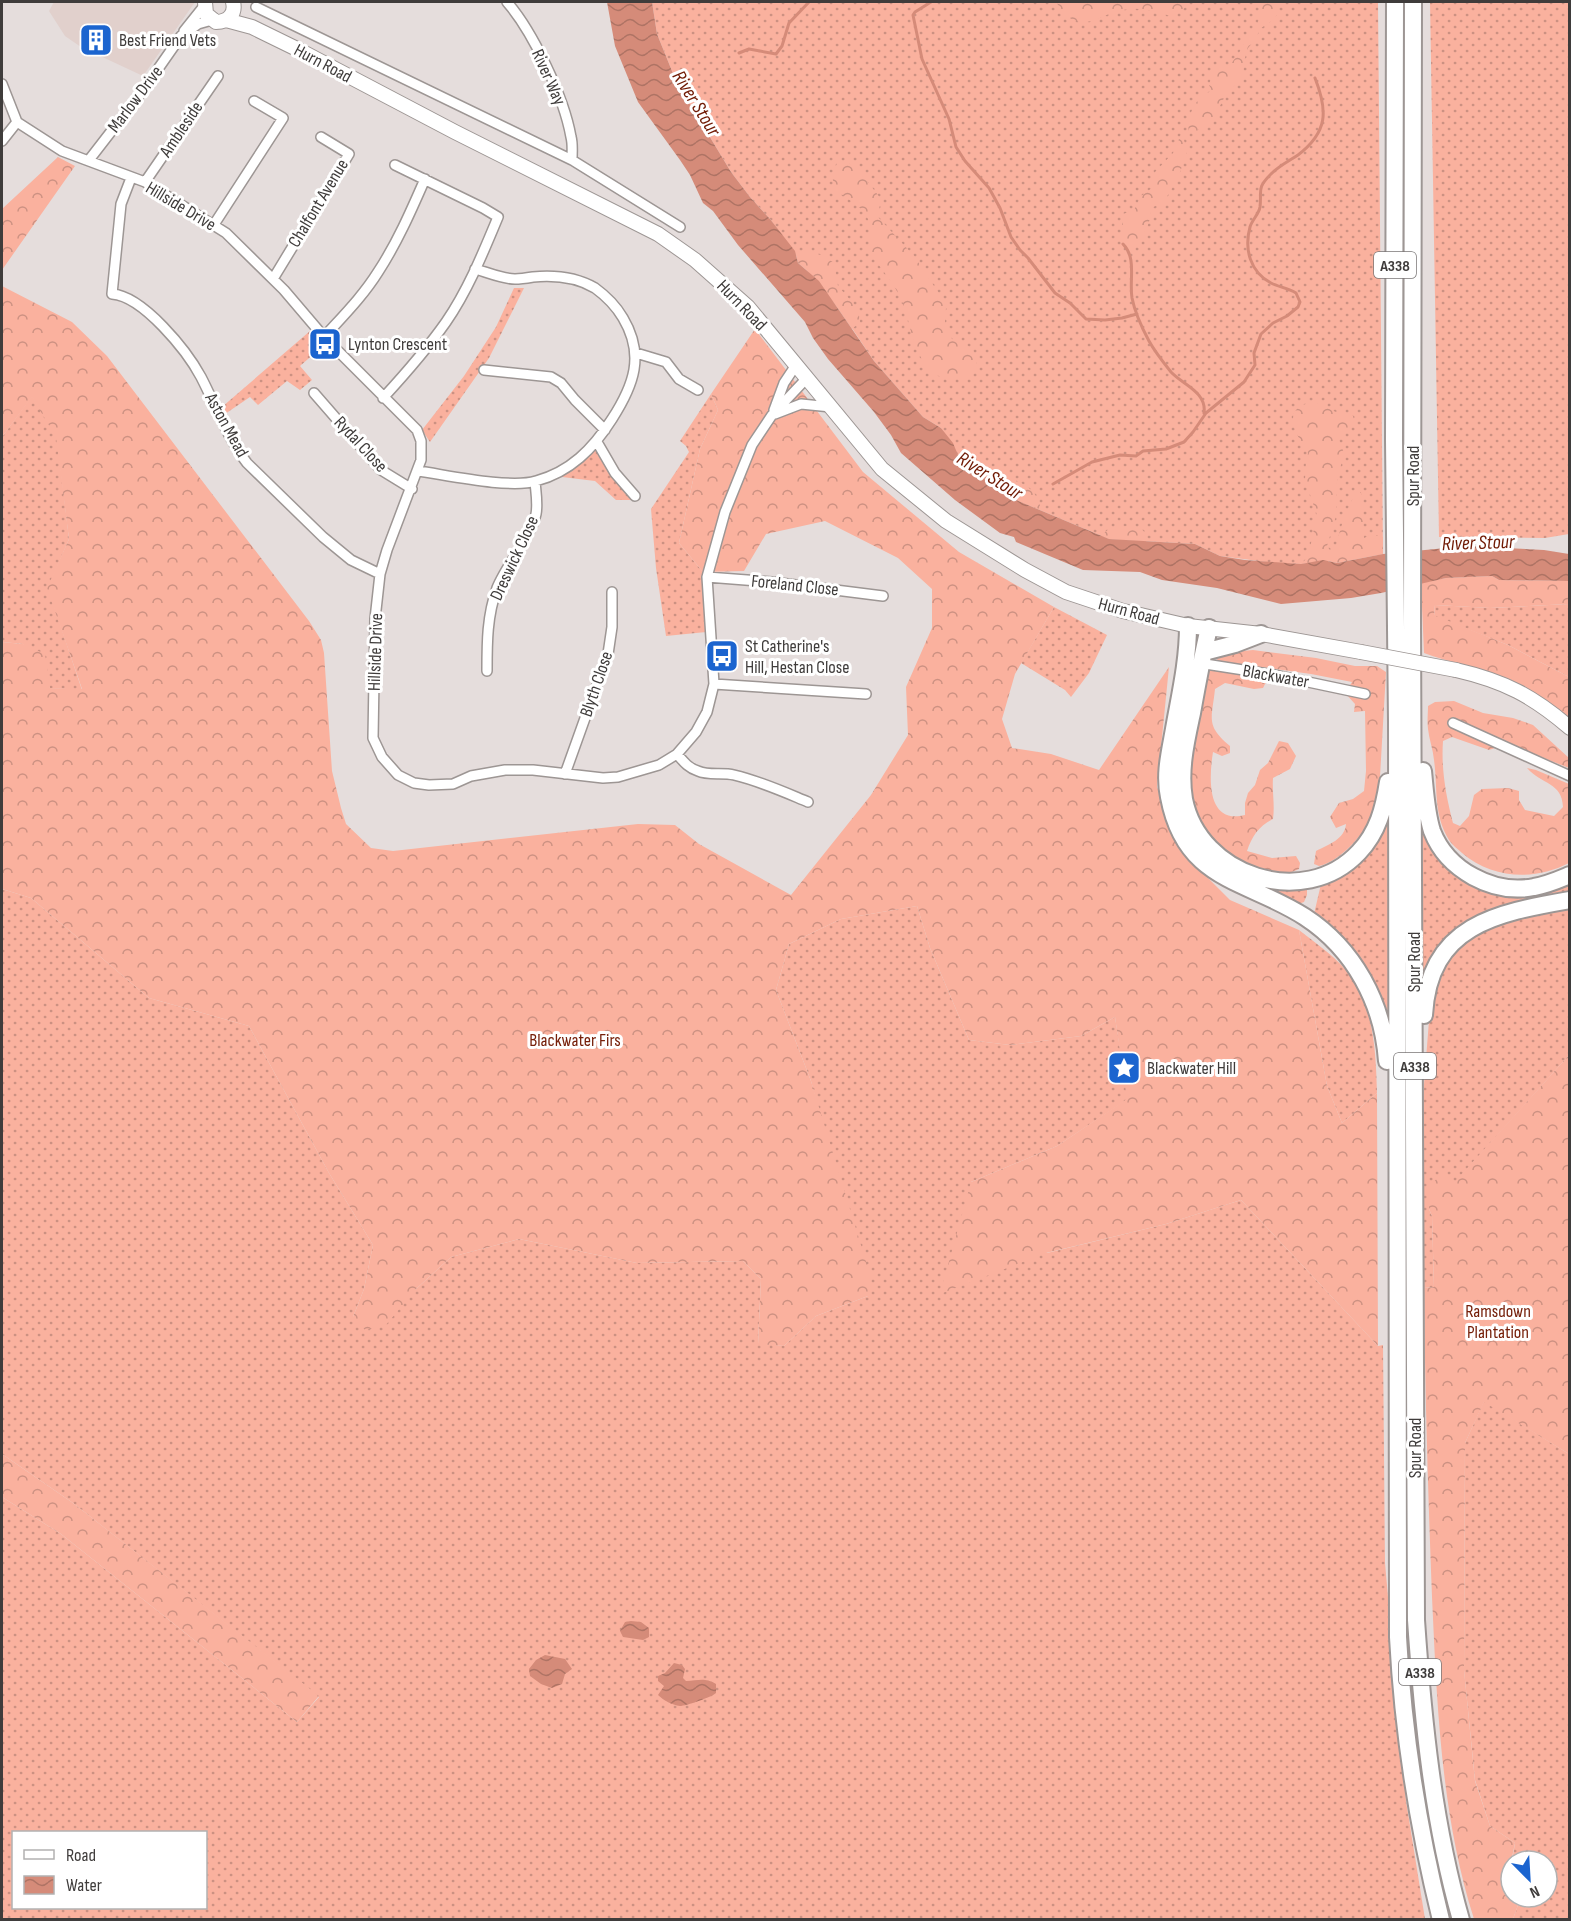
<svg xmlns="http://www.w3.org/2000/svg" width="1571" height="1921" font-family="'Sofia Sans Condensed',sans-serif">
<style>
.built{fill:#e1d0cc}
.grass{fill:url(#grass-dots);fill-rule:evenodd}
.forest{fill:url(#forest-crowns)}
.water{fill:url(#water-waves)}
.lines{fill:none;stroke-linecap:round;stroke-linejoin:round}
.stream{stroke:#d58b79;stroke-width:3}
.street-casing{stroke:#9d9694;stroke-width:12}
.secondary-casing{stroke:#9d9694;stroke-width:16}
.highway-casing{stroke:#9d9694;stroke-width:20}
.street{stroke:#fff;stroke-width:9}
.secondary{stroke:#fff;stroke-width:14}
.highway{stroke:#fff;stroke-width:16}
.secondary-bridge-casing{stroke:#9d9694;stroke-width:16;stroke-linecap:butt}
.secondary-bridge{stroke:#fff;stroke-width:14}
.labels{text-anchor:middle;stroke-width:6;stroke-linejoin:round;paint-order:stroke}
.shield{fill:#fff;stroke:#797676;stroke-width:1.5}
.shield-label{font-size:16px;font-weight:bold;fill:#3f3c3b}
.poi-label{font-size:18px;fill:#3f3c3b;stroke:#fff;text-anchor:start}
.street-label{font-size:18px;fill:#3f3c3b;stroke:#fff}
.park-label{font-size:18px;fill:#76200a;stroke:#fff}
.water-label{font-size:20px;font-style:italic;fill:#701a04;stroke:#fff}
</style>
<defs>
<pattern id="grass-dots" width="8" height="8" patternUnits="userSpaceOnUse" patternTransform="scale(1.5)"><rect width="8" height="8" fill="#fab19e"/><path d="M2 2h.1M6 6h.1" fill="none" stroke="#cc9182" stroke-width="1.8" stroke-linecap="round"/></pattern>
<pattern id="forest-crowns" width="20" height="18" patternUnits="userSpaceOnUse" patternTransform="scale(1.5)"><rect width="20" height="18" fill="#fab19e"/><path d="M2 6a3 3 0 1 1 6 0M12 15a3 3 0 1 1 6 0" fill="none" stroke="#cc9182"/></pattern>
<pattern id="water-waves" width="16" height="10" patternUnits="userSpaceOnUse" patternTransform="scale(1.5)"><rect width="16" height="10" fill="#d58b79"/><path d="M0 5q4-4 8 0t8 0" fill="none" stroke="#ae7364"/></pattern>
</defs>
<rect width="100%" height="100%" fill="#e5dddc"/>
<path class="built" d="M54,2H195L143,76L81,47L65,36L49,11Z"/>
<path class="grass" d="M652,2H1378L1383,554L1301,564L1273,563L1220,556L1195,544L1109,539L1011,498L993,482L976,473L960,460L941,428L923,417L874,361L839,309L809,273L770,219L750,197L731,172L676,81L657,34Z
M1430,2H1569V534L1545,538L1439,537Z
M514,288H524L489,358L430,442L422,430L464,376L496,327Z
M310,331L324,345L300,366L312,380L300,390L287,381L258,405L250,397L225,414L222,407Z
M711,394L718,410L700,449L679,543L703,572L706,632L666,636L656,568L651,509L689,452L686,446L680,441Z
M32,396L57,437L69,539L48,588L82,690L50,688L23,644L2,642V437Z
M596,448L635,500H616L595,481L562,477Z
M1569,604V677L1508,645L1434,616L1435,605L1491,608Z
M1054,607L1107,635L1089,673L1071,697L1065,690L1021,663Z
M1390,821L1389,1015H1384C1378,971 1344,943 1314,914L1321,884L1385,823Z
M1424,824L1475,884L1569,880V892L1504,906L1485,913L1423,984L1421,980L1422,892L1420,834V825Z
M1241,873L1307,885V895L1304,902L1298,904L1292,903Z
M2,889L31,898L149,998L249,1026L329,1173L373,1245L364,1289L353,1317L416,1289L451,1257L519,1239L637,1263L743,1261L761,1279L758,1343L784,1346L816,1316L868,1296L811,1081L776,990L789,944L841,919L917,906L930,948L969,1040L1010,1045L1081,1036L1115,1017L1128,1099L1057,1146L971,1182L1047,1253L1166,1224L1241,1200L1378,1346L1383,1345L1385,1563L1406,1801L1425,1919H2V1497L61,1534L297,1722L319,1697L73,1503L2,1454ZM14,1832H206V1908H14Z
M1569,906V1055L1452,1186L1429,1209L1432,1216L1434,1287L1424,1288L1422,1110L1431,995L1452,949L1495,922Z
M1299,930C1314,942 1332,954 1345,969C1374,1000 1376,1053 1377,1093L1342,1123L1327,1086Z
M1484,1401L1569,1454V1919H1513L1518,1905L1534,1897H1547V1884L1550,1881L1547,1879V1861H1512L1515,1843L1490,1826L1475,1780L1464,1670L1465,1443Z"/>
<path class="forest" d="M1056,2H1190L1187,6L1173,17C1160,13 1145,8 1131,9C1096,11 1082,42 1056,2Z
M1262,2H1277V15L1273,20L1261,28L1254,41L1248,48L1244,61L1243,77L1227,92L1210,126L1200,128L1195,133L1189,132L1188,125L1186,126C1191,112 1196,95 1212,91L1209,85L1215,65L1220,63L1222,66L1228,67L1238,55L1244,43L1258,22L1260,17V5Z
M1182,132L1187,152L1179,175L1164,202L1151,208C1152,220 1143,238 1135,247L1129,245L1122,238V217L1123,214L1134,210L1141,196L1152,188L1155,172L1173,153Z
M58,157L75,166L2,270V209Z
M838,161C843,161 848,162 852,165C856,167 878,194 880,198C882,205 877,210 878,217L914,256L944,301L946,308L945,322L952,339C971,345 981,353 975,373C955,382 949,379 929,373C925,365 920,356 916,348C910,332 908,314 901,299C894,283 882,271 873,256C868,248 871,243 871,234C872,211 851,201 835,190L832,175Z
M795,251C811,251 821,253 834,263L838,286L858,309L860,322L852,329L819,281L798,263Z
M2,286L72,322L107,356L309,621L321,640L324,653L332,771L341,808L346,824L371,848L393,851L638,824L675,825L699,844L791,895L871,795L908,735L906,687L932,628V589L898,558L825,521L766,534L744,571L703,572L679,543L700,449L718,410L711,394L755,329L863,472L959,552L1054,607L1015,674L1002,719L1012,748L1051,754L1099,770L1169,667L1157,787L1183,853L1230,900L1299,930L1327,1086L1342,1123L1377,1093L1378,1346L1241,1200L1166,1224L1046,1253L940,1294L971,1182L1057,1146L1127,1099L1115,1017L1081,1036L1010,1045L969,1040L930,948L917,906L841,919L789,944L776,990L811,1081L871,1278L868,1296L816,1316L784,1346L758,1344L761,1279L743,1261L637,1263L519,1239L451,1257L416,1289L385,1326L365,1330L353,1317L364,1289L373,1245L329,1173L249,1026L149,998L31,898L2,889V642L23,644L45,654L50,688L82,689L47,588L69,539L56,437L32,397L2,437Z
M1313,402C1329,405 1335,416 1353,416L1355,424L1339,440L1344,453L1337,481L1336,516L1327,546L1330,550L1336,548C1339,529 1347,510 1355,494L1361,492L1364,538L1373,534L1383,537V554L1337,563L1323,560L1301,564L1308,557L1317,515L1305,480L1306,461L1308,453C1296,434 1279,408 1313,402Z
M955,447C970,451 982,462 984,478L960,460Z
M1015,480C1030,487 1038,493 1041,510L1011,498L996,486Z
M1128,526C1139,527 1148,529 1146,542L1109,539L1100,536L1109,529Z
M1492,576L1499,580L1569,581V604L1490,608L1435,605L1434,615L1508,645L1569,677V721C1550,703 1530,687 1504,677C1479,667 1450,663 1424,653L1421,583L1446,578Z
M1253,650L1316,658L1355,666H1377L1386,672L1379,794C1377,800 1376,807 1374,813C1366,832 1340,862 1319,866L1314,864L1316,851C1328,845 1345,839 1346,824L1336,828L1330,817L1339,803L1353,799L1364,791L1366,771L1365,711L1354,712L1355,704L1345,693L1352,682L1311,674L1262,667L1266,682L1263,688L1254,689L1225,683L1215,689C1212,719 1205,725 1230,746V753L1222,756L1213,752C1209,777 1206,825 1245,815V803L1248,793L1255,785L1260,770L1268,763L1279,741L1288,743L1296,756L1290,769L1273,778C1272,792 1275,805 1273,819C1259,826 1252,836 1247,851L1272,858L1296,856L1300,863L1299,869C1284,877 1271,873 1256,868C1222,857 1198,826 1190,792C1185,769 1193,742 1197,719C1202,693 1203,673 1223,653Z
M1454,701L1483,713L1513,718L1533,725L1569,758V768L1508,744L1489,750L1452,737L1443,741C1441,769 1446,796 1453,823L1460,826L1469,816L1474,795L1482,789L1508,788L1519,791V800L1525,810L1554,816L1563,807C1562,782 1542,785 1527,768L1536,770L1569,784V863C1534,881 1493,879 1462,853C1458,849 1452,845 1449,840C1433,813 1438,789 1434,760C1433,749 1429,739 1428,729C1427,721 1428,713 1428,706L1435,702Z
M1569,1055V1454L1484,1402L1465,1443L1464,1670L1475,1781L1490,1826L1515,1843L1509,1872L1511,1897H1534L1518,1905L1513,1919H1474C1441,1815 1437,1705 1432,1597C1428,1494 1425,1391 1424,1288L1434,1287L1432,1216L1429,1209L1428,1187L1443,1173L1452,1185Z
M2,1454L73,1503L319,1696L297,1722L61,1534L2,1497Z"/>
<path class="water" d="M607,2H652L657,34L676,81L731,172L750,197L770,219L795,251L798,263L819,281L874,361L923,417L941,428L953,443L960,460L993,482L1011,498L1109,539L1195,544L1220,556L1245,560L1301,564L1323,560L1337,563L1383,554L1467,546L1544,550L1569,554V581L1499,580L1492,576L1446,578L1381,593L1351,598L1281,604L1217,588L1162,580L1140,572L1083,570L1016,542L1014,537L1000,533L955,500L901,453L891,435L874,412L828,359L813,338L805,322L738,245L713,211L703,203L690,175L680,160L638,102L615,46Z
M631,1621L641,1622L649,1628V1637L643,1640L623,1637L620,1631L625,1622Z
M545,1655L565,1659L572,1669L565,1674L562,1684L552,1688L541,1684L530,1676L529,1669L536,1660Z
M674,1663L682,1665L685,1669L683,1678L686,1681C698,1681 704,1677 716,1684V1693C712,1697 686,1706 680,1706C672,1705 663,1700 658,1695L664,1686L658,1681V1676L665,1673Z"/>
<g class="lines">
<path class="stream" d="M931,2L915,12L913,15L922,59L949,119L956,147L965,161L989,188L1000,208L1011,237L1020,250L1028,258L1055,293L1070,303L1086,319L1105,320L1122,318L1137,314
M739,53L749,49L776,54L782,46L789,23L809,2
M1123,244C1137,258 1129,280 1132,298C1135,313 1142,328 1149,341C1155,352 1163,362 1171,372C1183,385 1207,392 1204,413
M1053,484L1092,462L1120,455L1136,456L1143,451L1166,449L1184,442L1193,432L1206,413L1244,382L1255,365L1254,353L1261,334L1273,323L1287,316L1298,307L1300,302L1296,293C1288,288 1279,287 1271,283C1250,272 1244,249 1250,227C1252,220 1259,214 1260,207C1262,190 1256,189 1271,174C1279,166 1289,161 1298,155C1328,132 1328,111 1315,78"/>
<defs>
<path id="street" d="M507,2C533,32 564,97 571,137C573,144 572,152 572,160
M256,7L572,160L680,227
M184,31L204,6
M2,84L17,122L62,151L145,182L226,233L284,290L324,337L417,430L421,441V460L387,550L380,574L375,619L373,738L382,757L398,775L414,783L429,785L453,784L471,776L505,770H533L603,778L618,777L659,765L677,754L696,732L707,712L714,684L707,577L725,512L752,445L772,415L806,379
M2,141L17,122
M89,160L144,89L181,36L198,24L212,20
M131,178L121,204L112,294C143,296 187,351 201,377C216,406 227,437 247,463L323,537L351,560L380,574
M145,182L218,76
M213,226L283,118L254,101
M273,279L349,154L321,137
M324,337C343,316 363,296 378,272C397,243 411,211 425,179
M636,353L666,362L679,379L698,390
M484,370L551,377L561,383L575,400L605,430
M314,393L381,470L412,489
M383,398C406,373 427,349 446,322C468,290 483,253 498,217L483,208L395,165
M774,410L784,383L796,365
M775,414L801,404L831,407
M597,442L615,473L635,496
M418,471C447,475 510,489 536,481C570,472 593,449 612,419C634,385 645,355 623,318C616,306 606,296 595,288C576,277 554,275 533,277C527,278 521,279 515,279C502,279 487,272 475,269
M707,577L772,582L883,596
M1199,663L1275,675L1365,694
M487,671C487,642 487,616 497,588C506,565 531,537 536,514C538,504 536,493 535,482
M714,684L866,694
M1453,723L1570,776
M677,754C683,761 688,768 698,771C709,776 722,772 734,775C760,781 784,792 808,802
M565,774L608,654L612,627V592"/>
<path id="secondary" d="M205,2L206,14L216,22C228,22 236,14 233,2
M226,20L252,27L299,50L455,132L658,234L695,260L748,307L882,469L946,521L1025,570L1066,592L1123,611L1188,626L1261,634L1361,652
M1456,670C1504,681 1533,696 1570,728"/>
<path id="highway" d="M1395,2L1394,440L1397,721L1398,1637C1403,1733 1418,1827 1441,1920
M1413,2L1412,621L1416,1620C1423,1721 1433,1822 1461,1920
M1188,626C1188,661 1180,695 1174,729C1170,752 1164,774 1169,797C1185,882 1246,879 1305,917C1354,949 1383,1003 1387,1061
M1209,628C1202,657 1197,685 1192,713C1186,741 1179,770 1184,799C1199,876 1304,911 1359,852C1378,832 1384,808 1388,782
M1204,652L1235,644L1261,634
M1423,771C1425,790 1426,812 1432,831C1447,870 1493,895 1534,887C1547,885 1558,880 1570,875
M1424,1015C1429,925 1496,913 1570,900"/>
</defs>
<use href="#street" class="street-casing"/>
<use href="#secondary" class="secondary-casing"/>
<use href="#highway" class="highway-casing"/>
<use href="#street" class="street"/>
<use href="#secondary" class="secondary"/>
<use href="#highway" class="highway"/>
<defs>
<path id="secondary-bridge" d="M1361,652L1456,670"/>
</defs>
<use href="#secondary-bridge" class="secondary-bridge-casing"/>
<use href="#secondary-bridge" class="secondary-bridge"/>
</g>
<defs>
<symbol id="building-square" viewBox="-11 -11 22 22"><rect x="-9" y="-9" width="18" height="18" rx="4" fill="#1b64cf" stroke="#fff"/><path d="M-4-6H4V6H1V3H-1V6H-4ZM-2.5-4.3h1.7v1.8h-1.7ZM.8-4.3h1.7v1.8H.8ZM-2.5-1h1.7V.8h-1.7ZM.8-1h1.7V.8H.8Z" fill="#fff"/></symbol>
<symbol id="bus-square" viewBox="-11 -11 22 22"><rect x="-9" y="-9" width="18" height="18" rx="4" fill="#1b64cf" stroke="#fff"/><path d="M-5-6H5V4H4V6H2V4H-2V6H-4V4H-5ZM-3.5-4V0h7V-4ZM-3.5 1.2v1.5H-2V1.2ZM2 1.2v1.5H3.5V1.2Z" fill="#fff"/></symbol>
<symbol id="sight-square" viewBox="-11 -11 22 22"><rect x="-9" y="-9" width="18" height="18" rx="4" fill="#1b64cf" stroke="#fff"/><path d="M0-6L1.8-2.2L6-1.7L2.9 1.2L3.7 5.4L0 3.3L-3.7 5.4L-2.9 1.2L-6-1.7L-1.8-2.2Z" fill="#fff"/></symbol>
</defs>
<g fill-rule="evenodd">
<use href="#building-square" x="77" y="21" width="38" height="38"/>
<use href="#bus-square" x="306" y="325" width="38" height="38"/>
<use href="#bus-square" x="703" y="637" width="38" height="38"/>
<use href="#sight-square" x="1105" y="1049" width="38" height="38"/>
</g>
<g class="labels">
<g class="shield">
<rect x="1374" y="252" width="42" height="26" rx="4.5"/>
<rect x="1394" y="1053" width="42" height="26" rx="4.5"/>
<rect x="1399" y="1659" width="42" height="26" rx="4.5"/>
</g>
<g class="shield-label">
<text x="1395" y="271">A338</text>
<text x="1415" y="1072">A338</text>
<text x="1420" y="1678">A338</text>
</g>
<g class="poi-label">
<text x="119" y="46">Best Friend Vets</text>
<text x="348" y="350">Lynton Crescent</text>
<text x="745" y="652">St Catherine's<tspan x="745" dy="21">Hill, Hestan Close</tspan></text>
<text x="1147" y="1074">Blackwater Hill</text>
</g>
<g class="street-label">
<text transform="translate(323 63) rotate(28)" y="6">Hurn Road</text>
<text transform="translate(549 77) rotate(66)" y="6">River Way</text>
<text transform="translate(135 99) rotate(-53)" y="6">Marlow Drive</text>
<text transform="translate(181 129) rotate(-56)" y="6">Ambleside</text>
<text transform="translate(318 203) rotate(-59)" y="6">Chalfont Avenue</text>
<text transform="translate(181 206) rotate(31)" y="6">Hillside Drive</text>
<text transform="translate(742 305) rotate(46)" y="6">Hurn Road</text>
<text transform="translate(227 425) rotate(61)" y="6">Aston Mead</text>
<text transform="translate(361 444) rotate(47)" y="6">Rydal Close</text>
<text transform="translate(1413 476) rotate(-90)" y="6">Spur Road</text>
<text transform="translate(514 558) rotate(-65)" y="6">Dreswick Close</text>
<text transform="translate(795 585) rotate(6)" y="6">Foreland Close</text>
<text transform="translate(1129 611) rotate(15)" y="6">Hurn Road</text>
<text transform="translate(375 652) rotate(-88)" y="6">Hillside Drive</text>
<text transform="translate(1276 676) rotate(10)" y="6">Blackwater</text>
<text transform="translate(596 684) rotate(-71)" y="6">Blyth Close</text>
<text transform="translate(1414 962) rotate(-90)" y="6">Spur Road</text>
<text transform="translate(1415 1448) rotate(-90)" y="6">Spur Road</text>
</g>
<g class="park-label">
<text x="575" y="1046">Blackwater Firs</text>
<text x="1498" y="1317">Ramsdown<tspan x="1498" dy="21">Plantation</tspan></text>
</g>
<g class="water-label">
<text transform="translate(697 103) rotate(58)" y="7">River Stour</text>
<text transform="translate(990 475) rotate(32)" y="7">River Stour</text>
<text transform="translate(1478 542) rotate(-2)" y="7">River Stour</text>
</g>
</g>
<rect width="1571" height="1921" fill="none" stroke="#3f3c3b" stroke-width="6"/>
<rect x="12" y="1831" width="195" height="78" fill="#ffffff" stroke="#b2b1b1" stroke-width="1.5"/>
<rect x="24" y="1850" width="30" height="9" fill="#ffffff" stroke="#b2b1b1" stroke-width="1.5"/>
<text x="66" y="1861" font-size="18" fill="#3f3c3b">Road</text>
<rect x="24" y="1876" width="30" height="18" fill="url(#water-waves)" stroke="#b2b1b1" stroke-width="1.5"/>
<text x="66" y="1891" font-size="18" fill="#3f3c3b">Water</text>
<g transform="translate(1529 1879) rotate(156)"><circle r="28" fill="#ffffff" stroke="#b2b1b1" stroke-width="1.5"/>
<path d="M0-4.5L10 22L0 15L-10 22Z" fill="#1b64cf"/>
<text y="-9" font-size="16" font-weight="bold" text-anchor="middle" fill="#3f3c3b">N</text>
</g>
</svg>
